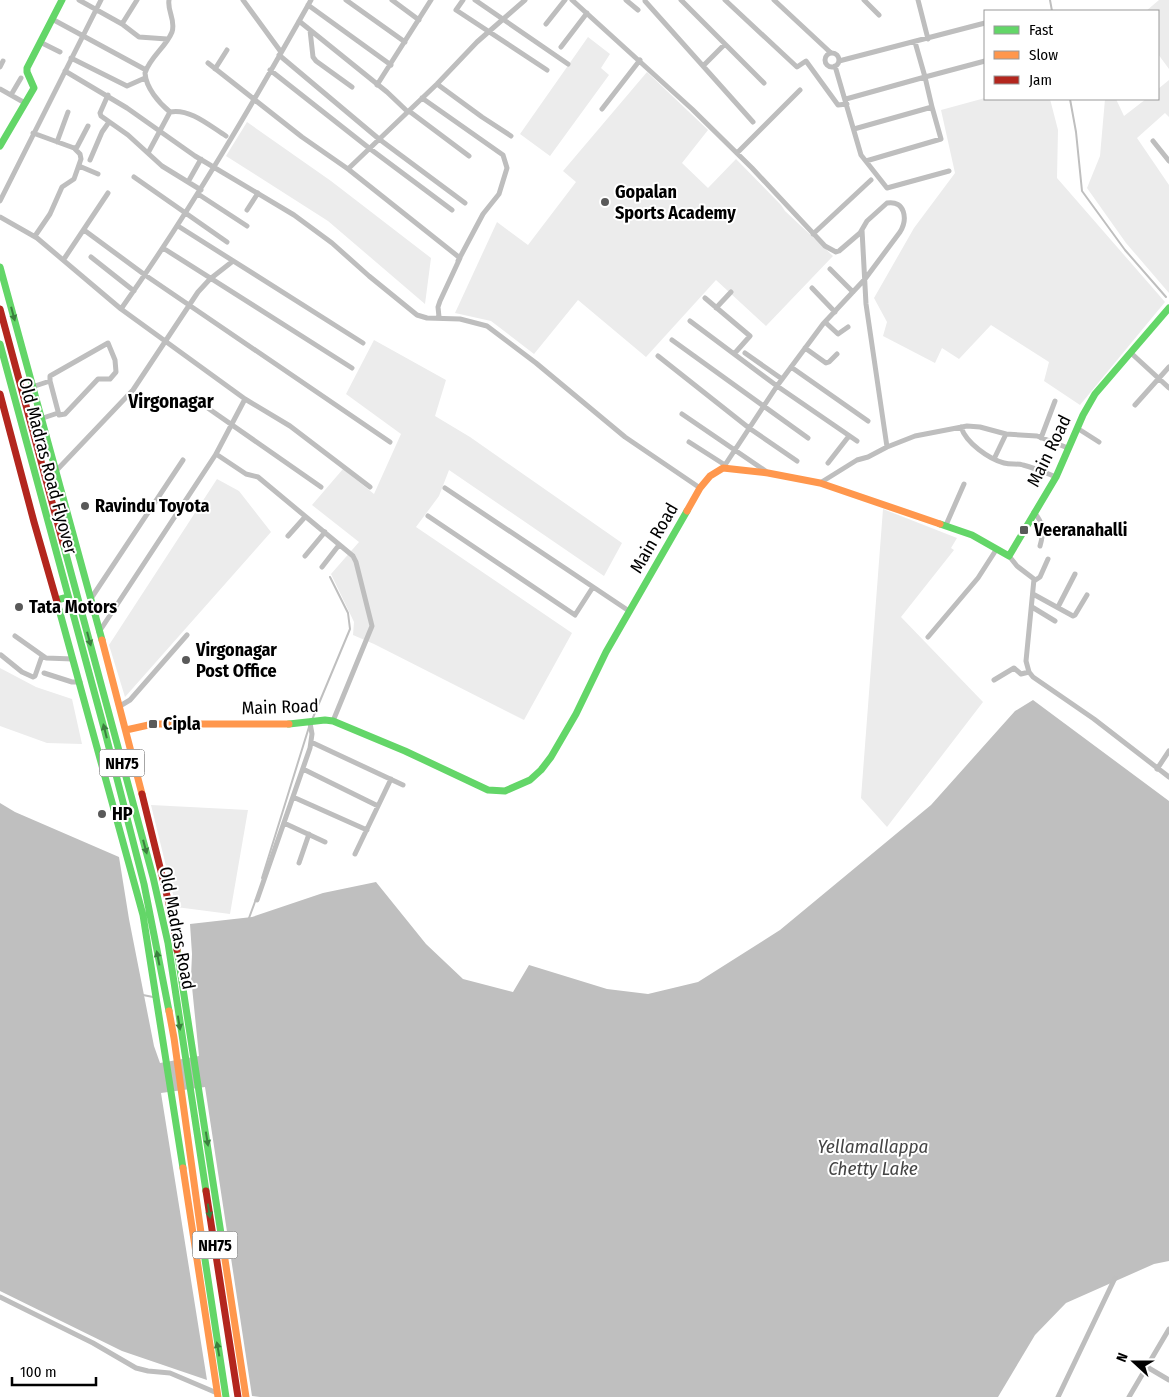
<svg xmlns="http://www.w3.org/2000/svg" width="1169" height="1397" font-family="'Fira Sans Condensed',sans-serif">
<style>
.green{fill:#ececec}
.water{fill:#bfbfbf}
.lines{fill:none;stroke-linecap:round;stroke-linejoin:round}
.stream{stroke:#bfbfbf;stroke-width:2}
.street{stroke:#bebebe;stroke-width:5}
.fast{stroke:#63d668;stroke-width:7}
.slow{stroke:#ff974d;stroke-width:7}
.jam{stroke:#b3261e;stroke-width:7}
.oneway{fill:#3b803e}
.poi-dot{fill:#595959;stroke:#fff;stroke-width:2}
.labels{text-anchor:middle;stroke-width:4;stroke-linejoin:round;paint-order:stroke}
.shield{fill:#fff;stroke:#4c4c4c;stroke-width:1}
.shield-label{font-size:16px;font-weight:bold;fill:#000}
.poi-label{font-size:18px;font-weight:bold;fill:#000;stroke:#fff;text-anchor:start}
.street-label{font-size:18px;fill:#000;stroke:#fff}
.neighbourhood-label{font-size:19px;font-weight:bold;fill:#000;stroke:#fff}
.water-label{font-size:19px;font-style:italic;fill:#444;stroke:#fff}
</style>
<rect width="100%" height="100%" fill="#fff"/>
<path class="green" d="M1159,0H1169V69L1158,54V11H1146Z
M588,37L610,54L601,68L609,75L550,156L520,134Z
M647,72L708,130L682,163L708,188L736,159L781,205L785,211L833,256L766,326L716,280L646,357L578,300L534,354L491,321L455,313L497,222L528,245L576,182L563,171Z
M1169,80V117L1165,113L1137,138L1169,185V293L1126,243L1087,188L1100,156L1105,99H1116L1124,116L1146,99H1158V89Z
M985,98L1050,99L1058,130L1057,178L1165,302L1080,405L1044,381L1049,362L991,325L959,359L942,348L935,363L883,336L887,322L874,298L914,228L955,173L941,110Z
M247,122L331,181L431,258L425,304L328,221L226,156Z
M374,340L446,380L435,416L470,437L622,543L604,576L449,470L439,496L416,527L572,633L524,720L374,644L353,635L354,622L331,574L359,542L312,505L343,469L374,494L401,434L346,394Z
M217,479L239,491L271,532L125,697L109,645Z
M883,509L957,538L951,548L954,550L901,617L983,702L887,827L861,798Z
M0,668L36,687L72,699L82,744L47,743L0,726Z
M151,805L248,810L230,914L176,907Z"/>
<path class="water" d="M1033,700L1169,801V1261L1154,1264L1066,1303L1035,1335L998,1397H260L252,1396L205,1087L161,1093L207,1380L122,1351L0,1291V803L15,812L119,857L129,919L154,1046L160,1063L199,1056L191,977L192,954L190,924L252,917L323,893L376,882L426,944L463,979L513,992L529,965L607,989L648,994L698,982L780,930L931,805L1015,711Z"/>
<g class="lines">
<path class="stream" d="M1050,0L1052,11
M1070,99L1076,132L1082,191L1125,250L1166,297
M312,720L350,629L348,613L330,577
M262,878L309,727
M249,918L256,899
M143,995L153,997"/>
<path class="street" d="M79,0L122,24L137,0
M169,0C167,11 176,20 172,32C166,47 150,57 145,73C146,88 159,103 170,112
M243,0L281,52
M346,0L405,42
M392,0L419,20
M463,0L456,10L547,70
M475,0L568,64
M572,0L692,109L752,168L825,246L836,252L839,251L860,233L867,221L887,203C905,200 908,219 900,232L865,279L823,324L777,386L723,468
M626,0L638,10
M645,0V1L753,122
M681,0L764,83
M725,0L797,67L806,61L838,105L847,104
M774,0L831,53
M864,0L879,15
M918,0L928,39
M308,5L391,65
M52,19L146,70
M299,21L387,92L408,112
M122,24L139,37L167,39
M546,24L565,0
M310,30L313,57L316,61L352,87
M40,42L60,52
M561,47L587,13
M825 60a7 7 0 1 1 14 0a7 7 0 1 1-14 0Z
M279,55L379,139L465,203
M71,58L127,86L145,78
M839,61L985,23
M208,63L302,137L348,169L460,258L440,301L438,307L439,317
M703,66L725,44
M835,66L861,155L887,188L949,171
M0,67L3,61
M215,69L227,50
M270,70L369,148L452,210
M65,71L127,108L195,156L294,215L332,243L369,276L417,315L427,318L460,319L487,326L536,363L625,437L700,488
M437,84L482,117L511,136
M377,85L431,0
M0,89L25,103
M11,95L21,78
M108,95L100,113L101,116L128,135L162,166L201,190
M422,98L503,155L507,168L499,194L483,214L458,261
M846,99L925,77L915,42
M932,107L925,77L985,61
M602,109L640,60
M409,111L469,156
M854,129L932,107L941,139L866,161
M33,133L74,148L80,154L81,159L74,179L62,187L50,214L35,236
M1153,141L1169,161
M57,142L68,112
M74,148L77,147L88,126
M148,153L170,112C190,108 210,126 226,136
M737,153L800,90
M90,160L102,132L109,122
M79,166L98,174
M348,169L437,84L477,42L525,0
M134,177L227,242
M188,182L201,159
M198,194L247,226
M0,201L101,0
M247,210L258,193
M0,217L37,238L121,309L245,399L216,454L99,632
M178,226L363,343
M84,230L145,275L390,442
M862,230L866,304L887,447
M813,234L871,180
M163,248L352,368
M91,257L134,291
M64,259L108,193
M830,269L853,292
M812,288L835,312
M705,298L750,336L734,354
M716,308L731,292
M121,309C191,210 252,105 311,0
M690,321L777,386L857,441
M825,322L838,334L848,327
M672,340L808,438
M108,343L115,360L116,372L110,379H98L65,414L59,415L50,381V376Z
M805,348L826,363L829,362L837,354
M745,353L782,379
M1131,353L1169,388
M658,356L749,428L797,461
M791,367L868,421
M32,387L50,381
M245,399L290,426L370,487
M202,404L321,487
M1135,405L1169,367
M682,414L767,472
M40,419L58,413
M961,427C966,443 989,459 1004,463C1011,465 1017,463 1023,465C1035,468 1046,473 1056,477
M1077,428L1099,442
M1041,438L1055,401
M689,442L725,465
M216,454L246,474L258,477L353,556L356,562L372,626L333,721
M994,459L1006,434L1037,436L1068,448
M828,463L849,436
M55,472L133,390L198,292L210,279L233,261
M820,483L857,460L868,457L887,447L915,436L967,426L980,427L1006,434
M445,488L629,611
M1034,512C1044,524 1044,532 1040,546
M428,516L575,615L593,587
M946,525L964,484
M288,536L305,517
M305,556L325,532
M1009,556L1017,566L1034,579L1026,661L1029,672L1033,677L1094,719L1169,777
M322,567L339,545
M1034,581L1040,577L1048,559
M1033,594L1073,616L1075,615L1087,595
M90,600L183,460
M1032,607L1055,621
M1058,607L1075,574
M15,636L46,658L73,659
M928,637L978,578L996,550
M1,655L22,672L33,677L35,676L42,656
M44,673L72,682H80
M994,680L1014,668L1021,674L1029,672
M120,706L130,700L187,635
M311,742L403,785
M303,769L378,806
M1157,769L1169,751
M293,797L367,830
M284,823L325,842
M355,854L391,779
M299,863L309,834
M257,900L310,748L312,734L310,723
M0,1297L93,1343L136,1368L148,1371L170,1373L217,1393
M1147,1367L1169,1380
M1058,1397L1115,1278
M1129,1397L1169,1329"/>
<path class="fast" d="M0,146L34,88L27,72V68L62,0
M0,267L102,640
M0,344L104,728L144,884L169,1011
M940,524L972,535L1009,556L1056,477L1083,415L1095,394L1169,308
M63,543L153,877L168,943L206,1191
M57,600L68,597
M57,602L143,915L183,1168
M289,724L325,720L333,721L405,751L488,790L505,791L530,780L541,770L551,757L576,714L606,652L687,511
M177,950L224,1253
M202,1240L226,1397"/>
<path class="slow" d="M687,511L700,488L710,476L723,468L768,473L820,483L940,524
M102,640L142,794
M126,730L153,724H289
M169,1011L174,1038L202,1240
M183,1168L218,1397
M224,1253L246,1397"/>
<path class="jam" d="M0,309L63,543
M0,394L34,522L57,602
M142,794L172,916L177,950
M206,1191L238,1397"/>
</g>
<defs><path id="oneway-solid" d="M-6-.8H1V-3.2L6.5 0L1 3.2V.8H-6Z" transform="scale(1.25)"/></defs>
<g class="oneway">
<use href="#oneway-solid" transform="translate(13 314) rotate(75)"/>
<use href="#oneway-solid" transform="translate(89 639) rotate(75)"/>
<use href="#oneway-solid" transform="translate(105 731) rotate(-104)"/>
<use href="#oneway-solid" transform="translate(145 847) rotate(75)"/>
<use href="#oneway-solid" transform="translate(158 958) rotate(-101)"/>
<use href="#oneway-solid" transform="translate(179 1023) rotate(81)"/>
<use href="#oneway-solid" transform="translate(207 1139) rotate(81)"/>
<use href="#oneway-solid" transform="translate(209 1211) rotate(81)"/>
<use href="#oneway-solid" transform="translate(218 1349) rotate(-100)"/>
</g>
<g class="poi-dot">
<circle cx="605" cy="202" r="5"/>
<circle cx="85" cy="506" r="5"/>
<rect x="1019" y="525" width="10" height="10" rx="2.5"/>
<circle cx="19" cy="607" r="5"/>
<circle cx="186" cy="660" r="5"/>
<rect x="148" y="719" width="10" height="10" rx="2.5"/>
<circle cx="102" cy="814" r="5"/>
</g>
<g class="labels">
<g class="shield">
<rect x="99.5" y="749.5" width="45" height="27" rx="4"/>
<rect x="192.5" y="1231.5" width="45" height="27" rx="4"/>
</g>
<g class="shield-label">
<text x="122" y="769">NH75</text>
<text x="215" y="1251">NH75</text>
</g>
<g class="poi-label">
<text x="615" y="198">Gopalan<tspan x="615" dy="21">Sports Academy</tspan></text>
<text x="95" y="512">Ravindu Toyota</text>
<text x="1034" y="536">Veeranahalli</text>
<text x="29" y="613">Tata Motors</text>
<text x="196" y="656">Virgonagar<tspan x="196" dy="21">Post Office</tspan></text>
<text x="163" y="730">Cipla</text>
<text x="112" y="820">HP</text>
</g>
<g class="street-label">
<text transform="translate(1049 451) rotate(-64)" y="6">Main Road</text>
<text transform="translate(48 466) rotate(75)" y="6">Old Madras Road Flyover</text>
<text transform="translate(654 538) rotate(-60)" y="6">Main Road</text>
<text transform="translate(280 707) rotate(-2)" y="6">Main Road</text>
<text transform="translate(177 928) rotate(79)" y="6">Old Madras Road</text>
</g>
<g class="neighbourhood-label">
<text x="171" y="408">Virgonagar</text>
</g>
<g class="water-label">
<text x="873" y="1153">Yellamallappa<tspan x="873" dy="22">Chetty Lake</tspan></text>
</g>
</g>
<rect x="984" y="10" width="175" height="90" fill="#ffffff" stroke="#999999"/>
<rect x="994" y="26" width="25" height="8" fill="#63d668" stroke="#999999"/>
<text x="1029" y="35" font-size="15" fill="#000000">Fast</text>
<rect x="994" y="51" width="25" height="8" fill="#ff974d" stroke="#999999"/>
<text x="1029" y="60" font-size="15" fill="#000000">Slow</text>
<rect x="994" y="76" width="25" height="8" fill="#b3261e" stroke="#999999"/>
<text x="1029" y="85" font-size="15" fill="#000000">Jam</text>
<g transform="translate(1134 1362) rotate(291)" stroke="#ffffff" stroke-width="4" paint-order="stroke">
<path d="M0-4L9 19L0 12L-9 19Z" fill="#000000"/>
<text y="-8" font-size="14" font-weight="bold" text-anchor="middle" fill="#000000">N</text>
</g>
<path d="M12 1377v8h84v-8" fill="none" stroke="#000000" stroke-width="2.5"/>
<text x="20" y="1377" font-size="15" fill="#000000" stroke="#ffffff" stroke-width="4" paint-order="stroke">100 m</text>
</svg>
